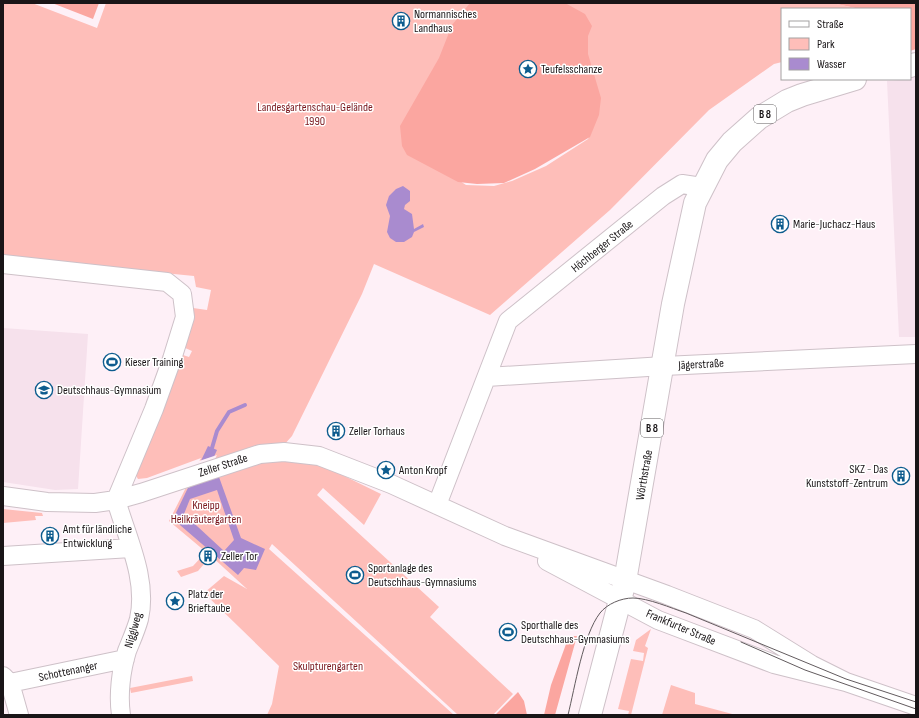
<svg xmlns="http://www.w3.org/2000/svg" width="919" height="718" font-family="'Sofia Sans Condensed',sans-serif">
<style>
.built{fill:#f6e1ec}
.green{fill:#febeb9}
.forest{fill:#fba6a0}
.water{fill:#a98bcf;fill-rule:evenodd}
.pier{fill:#fef0f7}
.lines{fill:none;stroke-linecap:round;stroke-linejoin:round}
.stream{stroke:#a98bcf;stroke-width:4}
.minor-casing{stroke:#cec1c8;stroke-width:20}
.major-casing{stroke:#cec1c8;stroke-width:24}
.minor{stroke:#fff;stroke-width:18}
.major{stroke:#fff;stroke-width:22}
.tram{stroke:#625b5e;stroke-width:1}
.labels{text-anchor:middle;stroke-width:3;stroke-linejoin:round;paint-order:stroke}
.shield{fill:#fff;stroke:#5e5b5d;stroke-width:1}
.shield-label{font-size:11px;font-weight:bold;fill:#191517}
.poi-label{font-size:12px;fill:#191517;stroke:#fff;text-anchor:start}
.park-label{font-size:12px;fill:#79171d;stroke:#fff}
.street-label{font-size:12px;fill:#191517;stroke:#fff}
</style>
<rect width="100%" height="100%" fill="#fef0f7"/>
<path class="built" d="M916,74V337H899L887,81L910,79V75Z
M3,328L88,334L78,489L55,490L3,482Z"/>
<path class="green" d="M3,3H32L97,28L106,3H481L434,164L466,185L494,186L512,181L546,166L588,139L592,131L537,3H832L860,9H782V62L774,64L709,110L610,210L490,315L374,264L362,294L292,436L283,446L381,494L364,525L323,488L317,495L439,607L430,617L513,694L493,715H458L272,544L269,549L454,715H267L272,704L279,666L204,593L224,576L247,589L211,556L198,571L181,577L177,571L193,566L206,552L169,521L201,458L147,478L138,479L135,474L180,354L189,357L192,351L183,347L193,308L207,310L211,290L196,287L194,276L3,257Z
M3,509L42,513L43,516H35L36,520L3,523Z
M651,629L645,646L648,648L631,715H628L629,711L618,709L631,659L643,661L644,653L633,651L636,640Z
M192,676L193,681L131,693L130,688Z
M671,685L695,693V704L736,715H662Z"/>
<path class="forest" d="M52,3H99L93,19Z
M470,3H565L585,14L592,26L588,36V54L601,98L599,115L590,137L535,169L504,183L477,184L458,182L407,155L402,146L400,126L439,58L452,25Z
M832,3H916V49L910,51V9H860Z
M569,636H577L555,715H544L551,685Z
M518,692L524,701L527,715H495Z"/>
<path class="water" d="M403,186L410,191V201L405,205L404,209L412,214L414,229L423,224L424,227L414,232L412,237L404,242H396L390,238L387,232L390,216L386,205L389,196L396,189Z
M208,446L217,450L208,470L219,477L241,538L265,549L256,570L244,568L238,575L173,519ZM217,490L234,540L224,551L184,514L190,499Z"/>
<path class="pier" d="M217,455L210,469L220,475L185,489L199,461Z"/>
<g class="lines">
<path class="stream" d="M212,448L217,431L229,412L245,405"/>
<defs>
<path id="minor" d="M3,264L167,282L182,294L185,317L172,359L154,409L116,500
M487,377L664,366L916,354
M3,496L47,502L95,503L116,500L141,493L260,454L284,452L319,456L391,484L505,536L667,595L754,629L812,665L846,682
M116,500C127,538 148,579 139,619C136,630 131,641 127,651C121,670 118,695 121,715
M437,505L508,321L663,196L682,184L702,187
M3,556L131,548
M547,561L658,620L774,664L846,682L916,706
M3,676L10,683L19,715
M10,683L125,659"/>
<path id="major" d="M910,66L916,64
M590,715L625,581L673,304L695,203L717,160L732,142L759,118L787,101L802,95L855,79"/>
</defs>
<use href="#minor" class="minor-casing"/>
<use href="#major" class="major-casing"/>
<use href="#minor" class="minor"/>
<use href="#major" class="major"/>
<path class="tram" d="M741,642L805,670L916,709
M568,715C575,687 583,635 600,613C607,604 621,598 633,598C648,598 671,608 686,613L846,679L916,702"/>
</g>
<defs>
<symbol id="building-ring" viewBox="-11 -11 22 22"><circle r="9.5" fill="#fff" stroke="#0d5c8e" stroke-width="1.5"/><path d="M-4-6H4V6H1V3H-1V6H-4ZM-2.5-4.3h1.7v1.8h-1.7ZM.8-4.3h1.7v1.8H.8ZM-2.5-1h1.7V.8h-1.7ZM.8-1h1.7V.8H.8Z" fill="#0d5c8e"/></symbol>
<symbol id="sight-ring" viewBox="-11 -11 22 22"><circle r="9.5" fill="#fff" stroke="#0d5c8e" stroke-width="1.5"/><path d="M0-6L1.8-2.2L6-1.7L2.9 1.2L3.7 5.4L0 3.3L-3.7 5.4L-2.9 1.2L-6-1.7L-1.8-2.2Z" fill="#0d5c8e"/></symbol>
<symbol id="stadium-ring" viewBox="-11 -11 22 22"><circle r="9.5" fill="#fff" stroke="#0d5c8e" stroke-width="1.5"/><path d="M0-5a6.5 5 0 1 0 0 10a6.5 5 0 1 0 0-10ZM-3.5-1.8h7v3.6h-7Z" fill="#0d5c8e"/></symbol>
<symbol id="school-ring" viewBox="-11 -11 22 22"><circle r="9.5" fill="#fff" stroke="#0d5c8e" stroke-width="1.5"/><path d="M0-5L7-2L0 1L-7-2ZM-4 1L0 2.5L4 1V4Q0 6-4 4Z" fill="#0d5c8e"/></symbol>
</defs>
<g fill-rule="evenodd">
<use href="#building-ring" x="391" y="11" width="20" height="20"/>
<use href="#sight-ring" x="518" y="59" width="20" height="20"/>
<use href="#building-ring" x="770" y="214" width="20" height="20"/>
<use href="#stadium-ring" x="102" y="352" width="20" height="20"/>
<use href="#school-ring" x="34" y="380" width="20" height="20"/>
<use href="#building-ring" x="326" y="421" width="20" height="20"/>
<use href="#sight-ring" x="376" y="460" width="20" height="20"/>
<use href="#building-ring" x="891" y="466" width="20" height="20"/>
<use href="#building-ring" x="40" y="526" width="20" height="20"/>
<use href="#building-ring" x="198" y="546" width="20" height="20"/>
<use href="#stadium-ring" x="345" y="565" width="20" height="20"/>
<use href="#sight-ring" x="165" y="591" width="20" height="20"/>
<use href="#stadium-ring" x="498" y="622" width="20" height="20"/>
</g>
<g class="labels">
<g class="shield">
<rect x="754" y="105" width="22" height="18" rx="3"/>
<rect x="641" y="419" width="22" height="18" rx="3"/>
</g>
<g class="shield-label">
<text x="765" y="118">B 8</text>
<text x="652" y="432">B 8</text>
</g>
<g class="poi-label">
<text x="414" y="18">Normannisches<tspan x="414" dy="14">Landhaus</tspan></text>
<text x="541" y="73">Teufelsschanze</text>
<text x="793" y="228">Marie-Juchacz-Haus</text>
<text x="125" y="366">Kieser Training</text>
<text x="57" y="394">Deutschhaus-Gymnasium</text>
<text x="349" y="435">Zeller Torhaus</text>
<text x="888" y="473" text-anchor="end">SKZ - Das<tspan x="888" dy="14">Kunststoff-Zentrum</tspan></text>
<text x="399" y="474">Anton Kropf</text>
<text x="63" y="533">Amt für ländliche<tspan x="63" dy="14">Entwicklung</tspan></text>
<text x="221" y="560">Zeller Tor</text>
<text x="368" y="572">Sportanlage des<tspan x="368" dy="14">Deutschhaus-Gymnasiums</tspan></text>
<text x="188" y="598">Platz der<tspan x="188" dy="14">Brieftaube</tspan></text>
<text x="521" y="629">Sporthalle des<tspan x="521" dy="14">Deutschhaus-Gymnasiums</tspan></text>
</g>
<g class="park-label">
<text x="315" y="111">Landesgartenschau-Gelände<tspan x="315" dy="14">1990</tspan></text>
<text x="206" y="509">Kneipp<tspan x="206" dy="14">Heilkräutergarten</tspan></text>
<text x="328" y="670">Skulpturengarten</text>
</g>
<g class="street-label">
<text transform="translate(602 246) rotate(-39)" y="4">Höchberger Straße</text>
<text transform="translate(701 364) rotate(-3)" y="4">Jägerstraße</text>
<text transform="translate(223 465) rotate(-18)" y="4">Zeller Straße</text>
<text transform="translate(644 475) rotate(-80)" y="4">Wörthstraße</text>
<text transform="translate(681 627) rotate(23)" y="4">Frankfurter Straße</text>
<text transform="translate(133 630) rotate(-74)" y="4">Nigglweg</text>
<text transform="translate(68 671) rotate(-12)" y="4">Schottenanger</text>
</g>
</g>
<rect width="919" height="718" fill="none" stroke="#191517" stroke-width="8"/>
<rect x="781" y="8" width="130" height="72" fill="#ffffff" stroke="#a3a1a2"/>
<rect x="789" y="21" width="20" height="6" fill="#ffffff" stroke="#a3a1a2"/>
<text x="817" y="28" font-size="12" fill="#191517">Straße</text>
<rect x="789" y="38" width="20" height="12" fill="#febeb9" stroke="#a3a1a2"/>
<text x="817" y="48" font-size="12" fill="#191517">Park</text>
<rect x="789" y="58" width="20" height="12" fill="#a98bcf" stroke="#a3a1a2"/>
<text x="817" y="68" font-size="12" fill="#191517">Wasser</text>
</svg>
